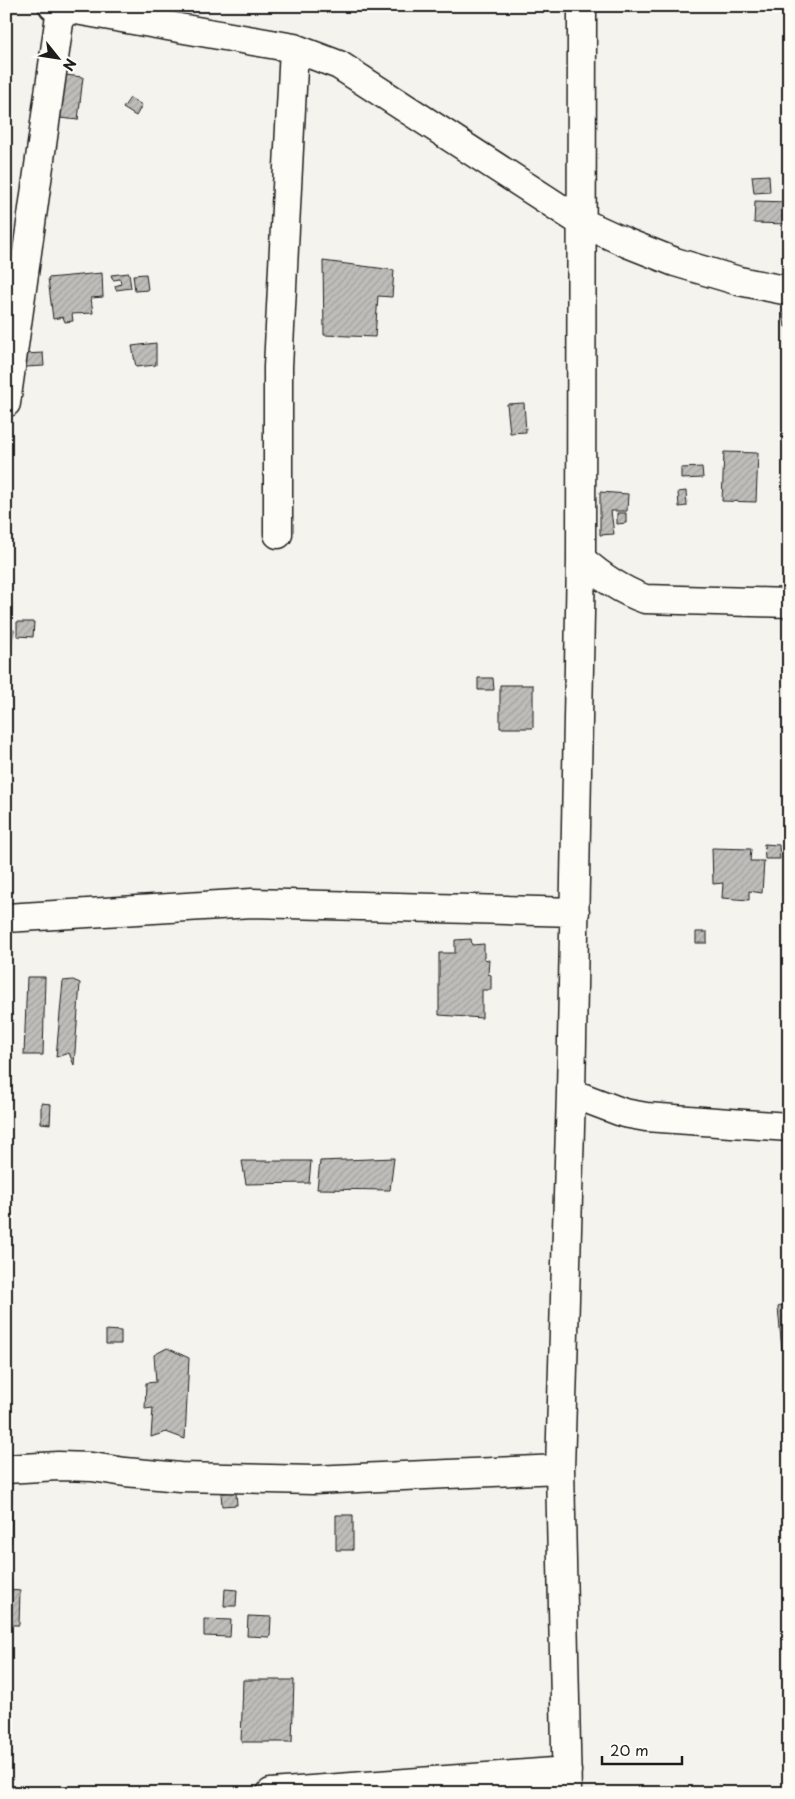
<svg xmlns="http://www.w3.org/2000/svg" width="795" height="1799" font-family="'Playpen Sans',sans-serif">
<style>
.building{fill:url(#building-hatch);stroke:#1c1c1c}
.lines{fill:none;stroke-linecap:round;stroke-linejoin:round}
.minor-casing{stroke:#1c1c1c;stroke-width:31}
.minor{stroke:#fdfcf7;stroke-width:28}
</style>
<defs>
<pattern id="building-hatch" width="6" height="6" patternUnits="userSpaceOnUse" patternTransform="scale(1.25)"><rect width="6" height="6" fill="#bebdba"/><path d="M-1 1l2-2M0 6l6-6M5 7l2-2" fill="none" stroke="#a3a29f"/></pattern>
</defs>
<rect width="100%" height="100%" fill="#f4f3ee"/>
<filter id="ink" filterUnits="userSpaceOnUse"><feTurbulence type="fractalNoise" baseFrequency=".02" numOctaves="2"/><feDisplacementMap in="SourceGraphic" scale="10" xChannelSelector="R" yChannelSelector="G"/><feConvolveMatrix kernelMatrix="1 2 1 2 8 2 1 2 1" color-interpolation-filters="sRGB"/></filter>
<g filter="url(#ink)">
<path class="building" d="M65,75L83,77L78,120L60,118Z
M130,98L142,105L136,116L123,108Z
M769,175L770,192L754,193L752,176Z
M755,201L788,202L787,224L754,223Z
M323,261L394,270L392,297L378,296L375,337L324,335Z
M102,273L103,297L91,298L93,313L72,314L73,321L65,322L63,317L53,319L48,278Z
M129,273L131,288L116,290L115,286L121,284L120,279L113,280L111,275Z
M146,274L148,290L135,291L133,275Z
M783,314H789V326L785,327Z
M156,343V365L136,367L132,346Z
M43,353L44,366L26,367L24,354Z
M524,403L526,432L510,433L507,404Z
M724,452L758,453L756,502L722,501Z
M702,467L703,478L681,479V468Z
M686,491L687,506L679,507L678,492Z
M600,492L628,494L627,511H611L614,534L600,535Z
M617,513H626V523L617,524Z
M17,622H34L33,637L17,636Z
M6,628L14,630L8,662H6Z
M478,678H493L494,690H478Z
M500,685H533V728H500Z
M784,796H789V837H783Z
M764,844L779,845L780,859H765Z
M712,848L751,849L750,861H764L762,893L749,891V900L722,898L723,883L713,884Z
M696,932H707V943H696Z
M471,939L472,945L484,944V959L489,960L488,974L491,975V990H482V1018L439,1015V953H455V940Z
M27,977H45L43,1055H24Z
M73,980L80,983L74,1065L69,1053L56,1057L63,981Z
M41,1103L51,1104L50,1124L41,1123Z
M394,1158L390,1190L317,1189L320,1161Z
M242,1161H311L309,1183L246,1184Z
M789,1302V1351H782L778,1307Z
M106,1330L121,1331V1344H106Z
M167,1348L189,1358L185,1439L166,1432L151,1437L153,1408L145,1409L146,1383L156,1382L154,1355Z
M6,1491H12L11,1543L6,1542Z
M236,1492L237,1505L222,1506L221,1493Z
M336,1515H353V1550H336Z
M6,1580H11V1590L20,1591L19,1625H6Z
M225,1589L237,1590L236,1606H224Z
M248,1616L271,1617L270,1637L247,1636Z
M204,1619L231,1620L230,1637L204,1636Z
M243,1680H294L292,1742H241Z"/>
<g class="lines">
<defs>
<path id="minor" d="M53,6L294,48L339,65L581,222L627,243L675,262L739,281L789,291
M6,403L61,8
M278,534V367L294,48
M581,559C601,577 620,590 645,599L789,603
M6,918L252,903L575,912
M571,1093L624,1113L646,1117L789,1127
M6,1469L58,1466L92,1467L125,1472L180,1477L313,1480L560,1469
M271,1793L567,1771
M567,1793L560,1469L571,1093L581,559L582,6"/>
</defs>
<use href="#minor" class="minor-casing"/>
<use href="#minor" class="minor"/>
</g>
</g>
<rect width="795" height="1799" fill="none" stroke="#fdfcf7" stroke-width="25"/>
<rect x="12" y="12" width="770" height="1774" fill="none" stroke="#1c1c1c" stroke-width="2" filter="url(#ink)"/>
<g transform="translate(58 58) rotate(120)" stroke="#fdfcf7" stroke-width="4" paint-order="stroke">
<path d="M0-4L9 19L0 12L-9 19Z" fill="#1c1c1c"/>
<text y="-8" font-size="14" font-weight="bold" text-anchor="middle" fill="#1c1c1c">N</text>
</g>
<path d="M602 1756v8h80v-8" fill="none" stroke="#1c1c1c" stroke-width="2.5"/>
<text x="610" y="1756" font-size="15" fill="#1c1c1c" stroke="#fdfcf7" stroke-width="4" paint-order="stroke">20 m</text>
</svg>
